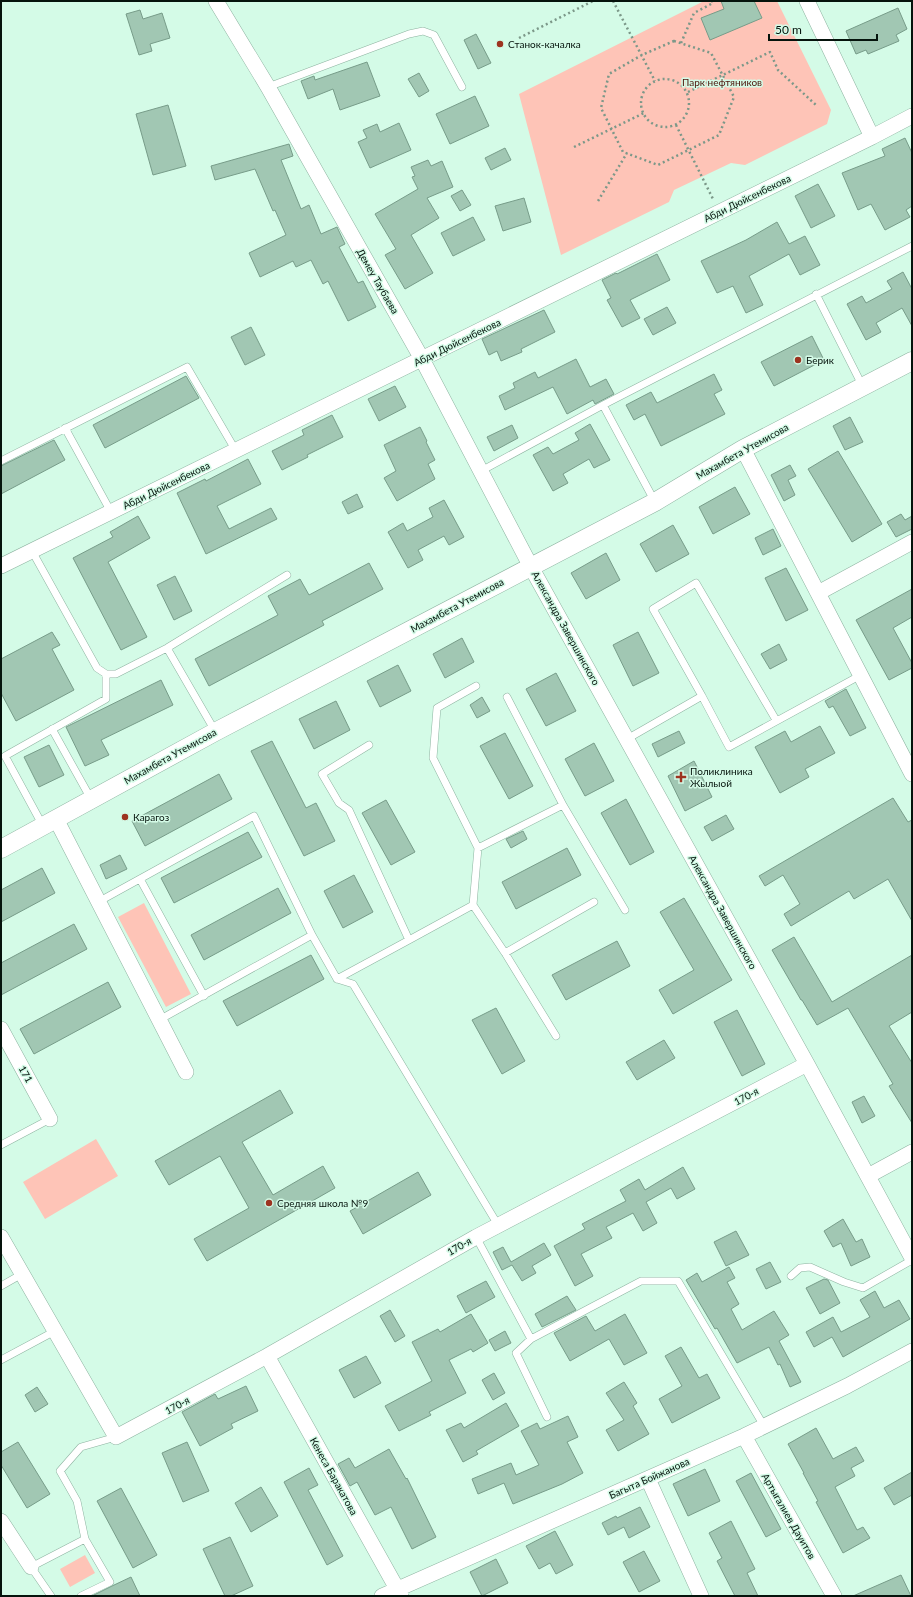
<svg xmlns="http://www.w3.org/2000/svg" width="913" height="1597" font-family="Lato,sans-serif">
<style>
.green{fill:#fec4b7}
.building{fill:#a1c7b3;stroke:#779c89}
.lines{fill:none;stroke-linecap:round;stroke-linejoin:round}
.service-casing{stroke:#8db3a0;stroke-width:8}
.minor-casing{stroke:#8db3a0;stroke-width:16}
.tertiary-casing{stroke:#8db3a0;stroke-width:19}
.path{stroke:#7c9889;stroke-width:2.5;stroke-dasharray:2 3;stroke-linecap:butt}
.service{stroke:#fff;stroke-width:7}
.minor{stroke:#fff;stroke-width:15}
.tertiary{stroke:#fff;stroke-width:18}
.poi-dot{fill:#9d3320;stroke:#d4fbe7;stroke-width:1.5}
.labels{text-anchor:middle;stroke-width:3;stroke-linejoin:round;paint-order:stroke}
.poi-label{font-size:10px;fill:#05130c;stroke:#d4fbe7;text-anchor:start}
.park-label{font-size:10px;fill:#4d150b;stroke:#d4fbe7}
.street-label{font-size:10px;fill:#05130c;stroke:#d4fbe7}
</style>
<rect width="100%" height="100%" fill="#d4fbe7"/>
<path class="green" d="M704,1H777L831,110L827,124L745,165L731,163L674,190L669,202L561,255L519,94Z
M144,903L191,994L166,1007L118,917Z
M96,1139L118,1176L45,1219L23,1182Z
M85,1555L95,1573L70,1587L60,1569Z"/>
<path class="building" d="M721,1H754L762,18L710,40L701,18L724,9Z
M898,8L907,29L896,35L899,41L868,54L866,50L856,54L846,31Z
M140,10L143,19L162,13L170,38L150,44L152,51L139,55L126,14Z
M476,34L491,63L478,69L464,40Z
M367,62L380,96L340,110L333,89L308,99L301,81L314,76L315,80Z
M419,73L429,91L419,97L408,79Z
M475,96L489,126L450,144L436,114Z
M168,105L186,166L153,175L136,114Z
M399,123L411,150L370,168L358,142L367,138L363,130L377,124L380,132Z
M905,138L912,153V206L906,210L910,217L885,230L871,204L858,210L842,173L885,156L882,149Z
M289,144L293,156L281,160L301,209L309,205L321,234L337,227L345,244L339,247L358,283L363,281L376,307L348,321L328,281L323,284L311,260L296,267L293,261L260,277L249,253L286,235L275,210L273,211L255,169L215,180L211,166Z
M505,148L511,160L491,170L485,158Z
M428,160L431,166L442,161L453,187L427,198L439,218L411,235L433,273L405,289L385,255L396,249L375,214L418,189L412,177L415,176L411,167Z
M818,184L835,216L811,228L795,196Z
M462,190L471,205L460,211L451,196Z
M524,198L531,222L503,231L495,206Z
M473,217L485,240L453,256L441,233Z
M777,222L789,244L805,236L820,265L800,275L789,254L749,276L763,305L746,313L733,286L717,293L701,261L746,240Z
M657,254L670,280L630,300L640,318L622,327L607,300L611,298L602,280L616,273L617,274Z
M903,272L912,289V326L902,308L876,323L881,332L866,340L847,304L862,296L866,303L892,289L887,281Z
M667,307L676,323L653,335L644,319Z
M544,310L555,332L521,349L522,352L501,361L497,351L489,355L482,339Z
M251,327L265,355L245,365L231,337Z
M812,336L824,360L774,386L761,362Z
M576,359L590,387L606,379L614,394L595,404L593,400L567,414L553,387L505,410L499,396L515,388L513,383L535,372L538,378Z
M714,374L722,390L714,394L725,414L661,446L645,414L634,420L626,405L651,392L657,403Z
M186,376L199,398L105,448L93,425Z
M395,386L406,407L379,421L368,399Z
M332,415L343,437L307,455L308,457L282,470L272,451L304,435L302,430Z
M850,417L863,442L845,450L833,426Z
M590,424L610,460L594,468L589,459L563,474L568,483L553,491L533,455L548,447L553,454L579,440L575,433Z
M512,425L518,438L494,451L487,437Z
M420,427L427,441L426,442L435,460L428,464L435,479L397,501L384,478L396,471L384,445Z
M54,440L65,460L1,494V466Z
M838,451L882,524L852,542L808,469Z
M248,459L261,484L217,506L229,529L271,508L277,519L206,554L177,493L205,479L206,481Z
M790,465L796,476L788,480L795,495L784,501L771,475Z
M735,487L750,514L713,534L699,507Z
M357,494L363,507L348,514L342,502Z
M444,500L464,537L449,545L444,536L418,550L423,560L408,568L388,532L403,523L407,531L433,517L429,508Z
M901,514L905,520L912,516V529L896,537L887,522Z
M138,516L150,538L108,562L147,637L121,650L73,558L113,537L110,532Z
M673,525L689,554L656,572L640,544Z
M773,529L781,546L763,555L755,538Z
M606,553L620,580L586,599L571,573Z
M369,563L383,589L322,621L324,625L209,686L195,659L278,615L268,596L300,579L309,595Z
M786,568L808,610L786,621L765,578Z
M175,576L192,611L174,620L157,585Z
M912,589V617L893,628L912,663V668L889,680L856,620Z
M52,632L60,645L52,649L74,690L16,721L1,693V659Z
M638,632L659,673L633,686L613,645Z
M462,638L474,662L445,678L433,654Z
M779,644L787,660L770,669L761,654Z
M398,665L411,691L380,707L367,681Z
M556,673L576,711L546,726L526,689Z
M161,680L173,705L101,740L109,755L85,766L66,727Z
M846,689L866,728L850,736L833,706L829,708L825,701Z
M482,697L490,711L477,718L470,705Z
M336,701L350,730L314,749L299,719Z
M820,726L835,753L805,769L809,777L780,793L755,747L785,731L791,742Z
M679,731L685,743L658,757L652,744Z
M505,733L533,786L509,799L480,746Z
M272,741L306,808L316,803L335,841L304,856L251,751Z
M594,743L614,781L585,796L565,759Z
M49,745L64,775L39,787L24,757Z
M694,761L712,797L685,811L668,776Z
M219,774L232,799L145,846L132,821Z
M893,798L908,822L912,820V921L888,879L854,899L849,891L791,926L784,914L800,904L783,875L765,886L759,876Z
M626,799L654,852L630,865L601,813Z
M386,800L415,852L391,865L362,813Z
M726,815L734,829L712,841L704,827Z
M523,831L527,839L511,848L506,839Z
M248,832L262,857L174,903L161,878Z
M567,848L581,875L516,909L502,882Z
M120,855L127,869L106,879L100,865Z
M42,868L55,893L1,922V890Z
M354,875L373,912L343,928L324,891Z
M278,888L291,913L204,960L191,935Z
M684,898L732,980L673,1014L659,990L694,970L660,912Z
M74,924L87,949L1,995V963Z
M794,937L832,1002L912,955V1012L889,1026L912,1063V1123L889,1086L893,1084L848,1008L817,1025L802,1000H801L772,950Z
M617,941L630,966L566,1000L552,975Z
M311,955L324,979L237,1026L223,1001Z
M108,982L121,1007L34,1054L20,1029Z
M496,1008L525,1061L502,1074L472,1020Z
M737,1010L765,1064L742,1076L714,1022Z
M664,1040L675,1058L637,1080L626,1062Z
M280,1090L293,1113L242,1142L273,1195L323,1166L335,1188L207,1261L194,1239L249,1208L220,1156L169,1185L155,1161Z
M864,1096L875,1116L862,1123L852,1102Z
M683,1167L695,1189L677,1199L671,1188L646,1202L657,1223L643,1231L633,1213L606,1227L612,1238L581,1254L593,1276L575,1286L554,1246L585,1229L582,1224L626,1201L620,1190L639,1179L645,1190Z
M418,1172L431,1195L363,1234L350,1211Z
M843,1219L856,1242L862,1239L870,1257L851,1266L841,1243L833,1247L824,1231Z
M736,1231L749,1255L726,1266L714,1242Z
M544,1243L551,1255L532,1266L536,1273L522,1281L512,1265L502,1270L493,1252L503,1247L511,1262Z
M770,1262L781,1282L766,1289L756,1269Z
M729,1267L735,1278L727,1282L739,1304L731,1309L742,1330L774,1311L789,1335L779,1341L801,1382L790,1387L780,1364L778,1365L769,1347L737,1363L717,1328L715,1329L686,1280L697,1273L702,1282Z
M824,1279L828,1280L840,1303L820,1314L806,1288Z
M486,1281L495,1297L466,1313L457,1296Z
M875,1291L884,1308L899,1300L910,1319L843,1357L832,1337L814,1347L806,1332L833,1317L841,1332L870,1317L860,1300Z
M567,1296L576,1310L542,1327L535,1314Z
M390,1310L405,1336L395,1342L380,1316Z
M471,1314L488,1343L473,1352L471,1349L449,1360L466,1393L429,1412L431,1415L399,1431L385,1406L432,1381L412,1342L438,1329L440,1332Z
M625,1314L647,1353L624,1365L609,1339L570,1361L554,1333L586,1316L595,1331Z
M505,1331L511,1343L495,1351L489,1340Z
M681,1347L699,1378L707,1374L720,1398L672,1423L659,1399L682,1386L665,1356Z
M366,1356L381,1383L354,1398L339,1370Z
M494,1373L505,1393L493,1400L482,1380Z
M624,1382L637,1403L633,1406L649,1434L618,1451L606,1430L624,1420L606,1393Z
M246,1386L258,1411L231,1424L233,1428L200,1446L182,1412L215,1394L218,1399Z
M37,1387L48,1404L35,1412L25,1395Z
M506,1403L519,1426L476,1451L478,1454L463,1462L446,1430L461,1423L464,1428Z
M568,1416L578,1437L567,1442L583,1473L562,1484L513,1504L504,1483L478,1494L472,1479L511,1463L516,1475L539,1465L521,1431L537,1423L540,1429Z
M816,1428L833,1459L856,1447L864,1461L851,1468L855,1476L835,1487L857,1530L863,1527L870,1538L843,1553L816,1502L818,1501L803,1473H804L788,1444Z
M18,1442L50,1494L27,1508L1,1465V1452Z
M187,1442L209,1491L183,1502L162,1453Z
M389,1449L406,1479L407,1478L436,1537L412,1549L391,1507L375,1515L357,1482L350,1486L338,1464L349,1458L355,1468Z
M309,1468L318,1485L308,1490L343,1556L327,1565L284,1482Z
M705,1469L720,1501L688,1516L673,1484Z
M912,1472V1495L894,1505L884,1488Z
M751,1473L781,1529L766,1537L736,1481Z
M261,1487L278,1516L251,1532L235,1503Z
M121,1488L157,1555L133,1568L97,1501Z
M640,1507L650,1527L629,1538L624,1527L608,1535L602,1523L616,1516L617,1518Z
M731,1521L755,1569L747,1573L758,1596H735L717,1561L722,1558L709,1533Z
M555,1531L573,1565L556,1574L550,1563L539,1569L526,1546Z
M230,1537L253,1586L231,1596H225L203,1549Z
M644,1551L660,1581L639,1592L623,1562Z
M496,1559L508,1583L482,1596L470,1572Z
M901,1575L911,1596H853Z
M131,1577L140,1596H92L112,1586Z"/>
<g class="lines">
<defs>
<path id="service" d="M268,87L409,34L423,31L434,35L462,87
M816,294L863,387
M603,405L655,502
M65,428L111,512
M1,461L187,367L236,451
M481,471L603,405L912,246
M32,551L97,668L106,674H116L167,648L287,575
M167,648L215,731
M702,696L653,609L696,583L776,720
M507,697L563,805L625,910
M52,729L91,799
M627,739L702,696L729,747L861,675
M43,826L5,756L106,699V674
M478,848L563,805
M140,879L204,996
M98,902L254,816L312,935L337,979L409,940L349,810L339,803L322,774L369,745
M473,905L478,848L433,758L437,708L476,686
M409,940L473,905L505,953L556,1036
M505,953L594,902
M337,979L353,984L498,1225
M159,1020L312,935
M1,1145L50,1119
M476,1237L531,1339L641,1281H678L764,1426
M791,1276L800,1268L810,1267L844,1282L863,1288L912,1260
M1,1286L22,1274
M531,1339L516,1353L547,1417
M1,1360L55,1331
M51,1596L31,1567L85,1539
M81,1596L110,1582L85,1539L77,1501L60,1471L81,1447L116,1437"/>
<path id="minor" d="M216,1L268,87L422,359L531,567L807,1064L912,1258
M807,1L872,137
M743,449L912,774
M1,566L872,137L912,116
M818,593L912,542
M56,819L186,1072
M1,1029L50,1119
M868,1176L912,1152
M1,1237L116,1437L267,1356L476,1237L807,1064
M267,1356L401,1596
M744,1436L834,1596
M648,1479L701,1596
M1,1521L31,1567
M382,1596L744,1436L847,1386L912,1351"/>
<path id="tertiary" d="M1,849L215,732L655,502L743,449L912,361"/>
</defs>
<use href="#service" class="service-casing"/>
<use href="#minor" class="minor-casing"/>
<use href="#tertiary" class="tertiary-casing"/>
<path class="path" d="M613,1L655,81
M519,38L593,1
M674,41L711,53L734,97L719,135L658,165L623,152L601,108L609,74L642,55Z
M681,43L694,13L713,3L712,1
M641 103a24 24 0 1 1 48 0a24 24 0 1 1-48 0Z
M688,92L770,52L778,70L816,105
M676,125L713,199
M574,147L644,113
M598,201L627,153"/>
<use href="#service" class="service"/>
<use href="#minor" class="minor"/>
<use href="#tertiary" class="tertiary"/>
</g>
<g class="poi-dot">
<circle cx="500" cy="44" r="4"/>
<circle cx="798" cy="360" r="4"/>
<path d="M679 771h4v4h4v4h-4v4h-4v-4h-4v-4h4z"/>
<circle cx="125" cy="817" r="4"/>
<circle cx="269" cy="1203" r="4"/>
</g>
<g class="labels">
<g class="poi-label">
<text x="508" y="48">Станок-качалка</text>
<text x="806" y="364">Берик</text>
<text x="690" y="775">Поликлиника<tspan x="690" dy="12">Жылыой</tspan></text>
<text x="133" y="821">Карагоз</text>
<text x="277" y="1207">Средняя школа №9</text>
</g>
<g class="park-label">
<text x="722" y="86">Парк нефтяников</text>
</g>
<g class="street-label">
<text transform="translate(747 198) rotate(-26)" y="4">Абди Дюйсенбекова</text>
<text transform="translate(378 281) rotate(60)" y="4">Демеу Таубаева</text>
<text transform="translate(457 342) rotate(-26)" y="4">Абди Дюйсенбекова</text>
<text transform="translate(742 451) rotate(-29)" y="4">Махамбета Утемисова</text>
<text transform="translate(166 485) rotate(-26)" y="4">Абди Дюйсенбекова</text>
<text transform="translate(457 605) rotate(-28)" y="4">Махамбета Утемисова</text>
<text transform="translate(566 628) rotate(61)" y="4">Александра Завершинского</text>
<text transform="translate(170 756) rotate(-29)" y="4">Махамбета Утемисова</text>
<text transform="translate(723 912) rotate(61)" y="4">Александра Завершинского</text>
<text transform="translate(26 1074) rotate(61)" y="4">171</text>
<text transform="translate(746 1096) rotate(-28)" y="4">170-я</text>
<text transform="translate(459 1246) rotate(-30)" y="4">170-я</text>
<text transform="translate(177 1405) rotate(-28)" y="4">170-я</text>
<text transform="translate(334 1476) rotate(61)" y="4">Кенеса Баракатова</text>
<text transform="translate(649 1478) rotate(-24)" y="4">Багыта Бойжанова</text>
<text transform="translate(789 1516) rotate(60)" y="4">Артыгалиев Дауитов</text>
</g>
</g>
<rect width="913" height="1597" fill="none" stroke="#05130c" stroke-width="4"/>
<path d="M769 34v6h108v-6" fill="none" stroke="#05130c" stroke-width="2"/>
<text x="775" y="34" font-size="12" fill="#05130c" stroke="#d4fbe7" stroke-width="3" paint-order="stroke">50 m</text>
</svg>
